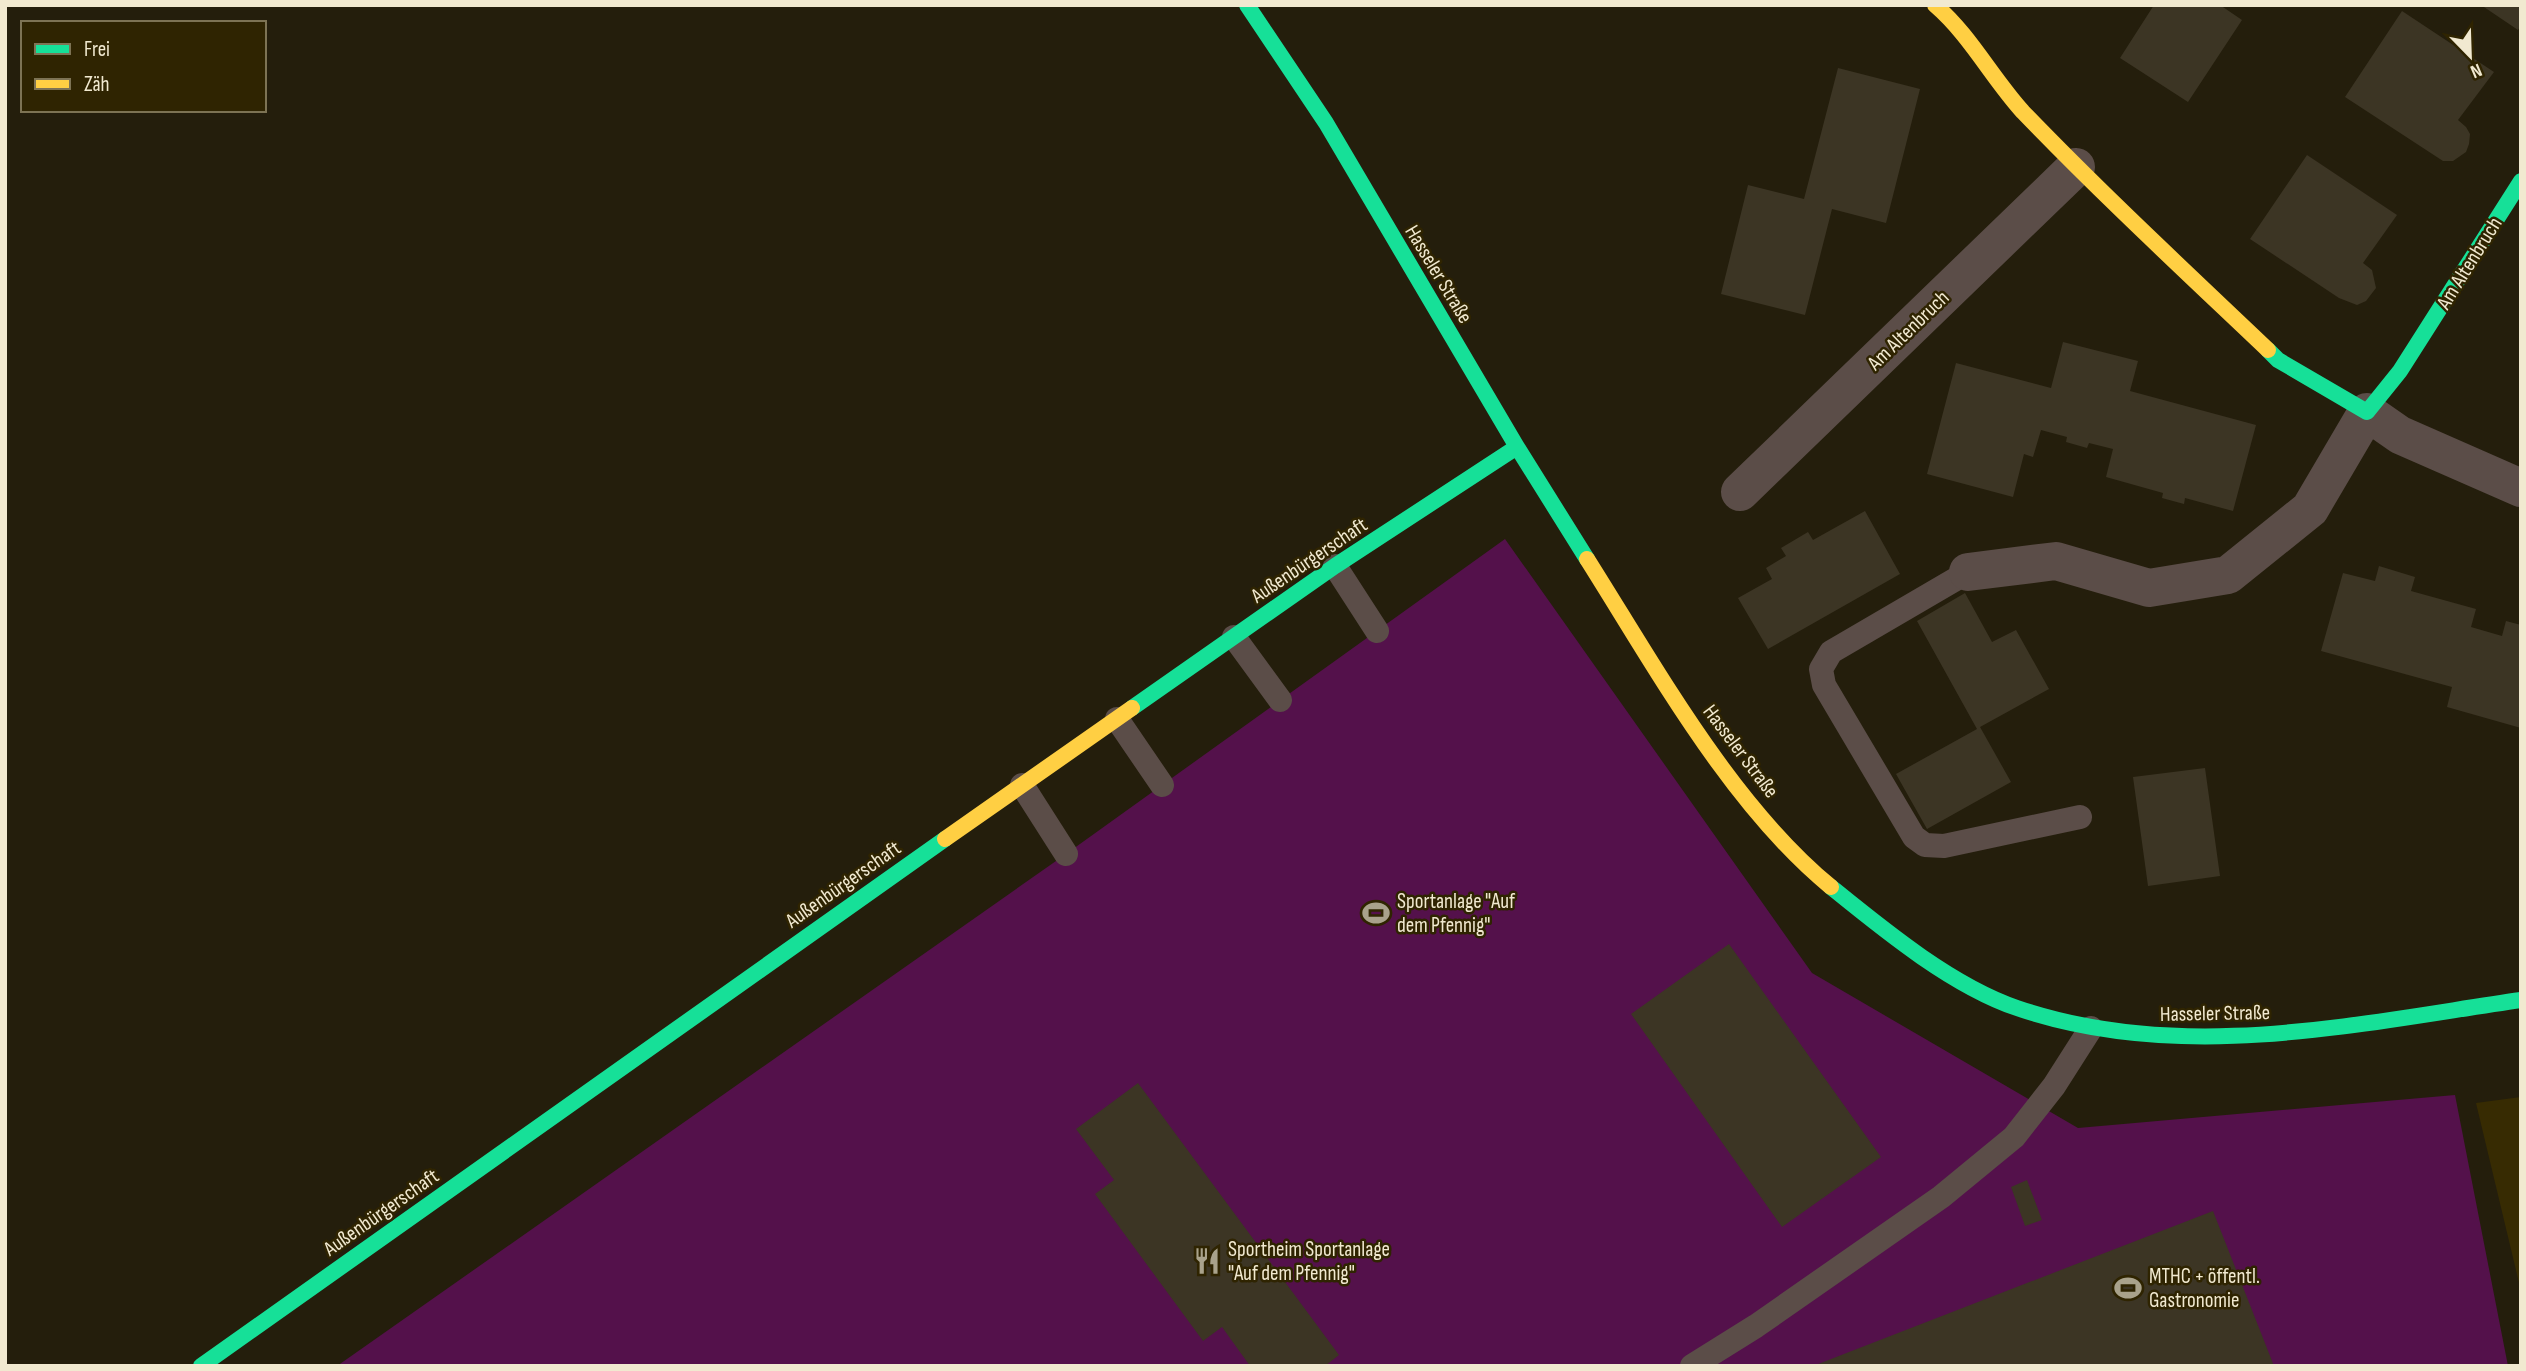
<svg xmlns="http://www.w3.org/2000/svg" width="2526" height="1371" font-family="'Sofia Sans Condensed',sans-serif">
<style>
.built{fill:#372b02}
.pitch{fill:#54114b}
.building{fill:#3c3524}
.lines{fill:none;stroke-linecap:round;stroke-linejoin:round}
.lane{stroke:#5b4d48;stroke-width:24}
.street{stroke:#5b4d48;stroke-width:38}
.fast{stroke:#16e098;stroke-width:16}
.slow{stroke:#ffcf43;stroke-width:16}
.labels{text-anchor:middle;stroke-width:5;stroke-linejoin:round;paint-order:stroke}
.street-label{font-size:21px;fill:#f1e9d0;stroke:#2f2401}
.poi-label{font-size:21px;fill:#f1e9d0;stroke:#2f2401;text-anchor:start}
</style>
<rect width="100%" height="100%" fill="#241e0c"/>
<path class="built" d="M2521,1097V1291L2476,1103Z"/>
<path class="pitch" d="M1505,539L1812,973L2078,1128L2455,1095L2508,1366H337L1066,854Z"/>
<path class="building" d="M2154,5H2220L2242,20L2188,102L2120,58Z
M2481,5H2521V25L2518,30Z
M2402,11L2494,72L2458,120L2466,127L2470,134L2469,144L2466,152L2453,161H2443L2345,97Z
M1838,68L1920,89L1886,223L1832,209L1805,315L1721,294L1748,185L1804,199Z
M2307,155L2397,215L2363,263L2372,270L2376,288L2366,301L2357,305L2339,298L2250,239Z
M2063,342L2138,361L2130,391L2256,425L2233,511L2185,498L2184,504L2162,498L2163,493L2106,477L2113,449L2089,443L2087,448L2066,442L2067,437L2041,430L2033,457L2024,454L2013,497L1927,474L1956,363L2051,388Z
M1865,511L1900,574L1768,649L1738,598L1772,579L1766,568L1786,556L1781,548L1808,532L1813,540Z
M2379,566L2415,577L2411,591L2476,609L2471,627L2502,636L2506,621L2521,625V728L2447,707L2452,687L2321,651L2343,573L2375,581Z
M1965,593L1992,642L2016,630L2049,689L1980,727L2011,782L1927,829L1896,774L1977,729L1917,621Z
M2205,768L2220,876L2148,886L2133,777Z
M1729,944L1881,1157L1782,1227L1631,1014Z
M1138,1083L1339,1355L1325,1366H1250L1222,1327L1203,1341L1095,1194L1114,1180L1076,1129Z
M2027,1180L2042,1220L2025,1226L2011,1187Z
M2213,1211L2274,1366H1813Z"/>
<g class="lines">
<path class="lane" d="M1335,566L1377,631
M1968,572L1831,652L1821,669L1824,685L1914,837L1925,845L1944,846L2080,817
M1234,637L1280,700
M1117,719L1162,785
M1022,785L1066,854
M1692,1366L1756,1326L1941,1197L2014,1137L2054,1086L2091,1028"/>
<path class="street" d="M1740,492L2076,167
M1968,572L2056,561L2149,588L2228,575L2310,509L2367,412L2400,435L2521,488"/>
<path class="fast" d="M1247,5L1326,123L1517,447L1587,559
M2268,350L2278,360L2367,412L2400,371L2521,181
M1132,708L1335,566L1517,447
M1831,887C1884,930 1952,986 2017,1008C2181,1064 2355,1024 2521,1000
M201,1366L945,839"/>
<path class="slow" d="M1935,5C1970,35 1992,78 2023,112C2102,194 2186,272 2268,350
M1587,559C1656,668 1731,805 1831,887
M945,839L1132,708"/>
</g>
<defs>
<symbol id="stadium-bare" viewBox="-9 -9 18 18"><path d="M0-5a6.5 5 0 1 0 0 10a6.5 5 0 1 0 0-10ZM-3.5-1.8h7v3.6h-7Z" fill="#a9a28b" stroke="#2f2401" stroke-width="2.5" paint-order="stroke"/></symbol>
<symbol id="restaurant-bare" viewBox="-9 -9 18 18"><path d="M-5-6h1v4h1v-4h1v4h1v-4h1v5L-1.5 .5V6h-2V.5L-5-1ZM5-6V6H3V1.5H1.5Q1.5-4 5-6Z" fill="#a9a28b" stroke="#2f2401" stroke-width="2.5" paint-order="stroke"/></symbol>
</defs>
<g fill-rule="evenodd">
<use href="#stadium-bare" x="1357" y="894" width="38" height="38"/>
<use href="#restaurant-bare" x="1188" y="1242" width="38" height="38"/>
<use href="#stadium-bare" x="2109" y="1269" width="38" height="38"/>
</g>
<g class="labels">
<g class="street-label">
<text transform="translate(2469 263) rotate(-58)" y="7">Am Altenbruch</text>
<text transform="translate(1439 274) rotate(59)" y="7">Hasseler Straße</text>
<text transform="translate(1908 330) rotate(-44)" y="7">Am Altenbruch</text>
<text transform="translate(1309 560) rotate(-34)" y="7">Außenbürgerschaft</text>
<text transform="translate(1741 751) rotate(53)" y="7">Hasseler Straße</text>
<text transform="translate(843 884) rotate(-35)" y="7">Außenbürgerschaft</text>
<text transform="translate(2215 1013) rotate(-1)" y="7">Hasseler Straße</text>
<text transform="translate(381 1212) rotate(-35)" y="7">Außenbürgerschaft</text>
</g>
<g class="poi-label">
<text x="1397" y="908">Sportanlage "Auf<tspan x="1397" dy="24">dem Pfennig"</tspan></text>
<text x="1228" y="1256">Sportheim Sportanlage<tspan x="1228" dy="24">"Auf dem Pfennig"</tspan></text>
<text x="2149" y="1283">MTHC + öffentl.<tspan x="2149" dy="24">Gastronomie</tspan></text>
</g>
</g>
<rect width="2526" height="1371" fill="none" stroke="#f1e9d0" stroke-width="14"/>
<rect x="21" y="21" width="245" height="91" fill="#2f2401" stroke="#7d7354" stroke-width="2"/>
<rect x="35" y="44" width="35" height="10" fill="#16e098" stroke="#7d7354" stroke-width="2"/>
<text x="84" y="56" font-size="21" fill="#f1e9d0">Frei</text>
<rect x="35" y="79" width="35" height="10" fill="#ffcf43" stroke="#7d7354" stroke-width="2"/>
<text x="84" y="91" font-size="21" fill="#f1e9d0">Zäh</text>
<g transform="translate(2470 56) rotate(157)" stroke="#2f2401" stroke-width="5" paint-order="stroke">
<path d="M0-5L12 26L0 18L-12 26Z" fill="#f1e9d0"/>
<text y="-10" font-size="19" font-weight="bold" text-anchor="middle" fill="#f1e9d0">N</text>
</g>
</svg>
